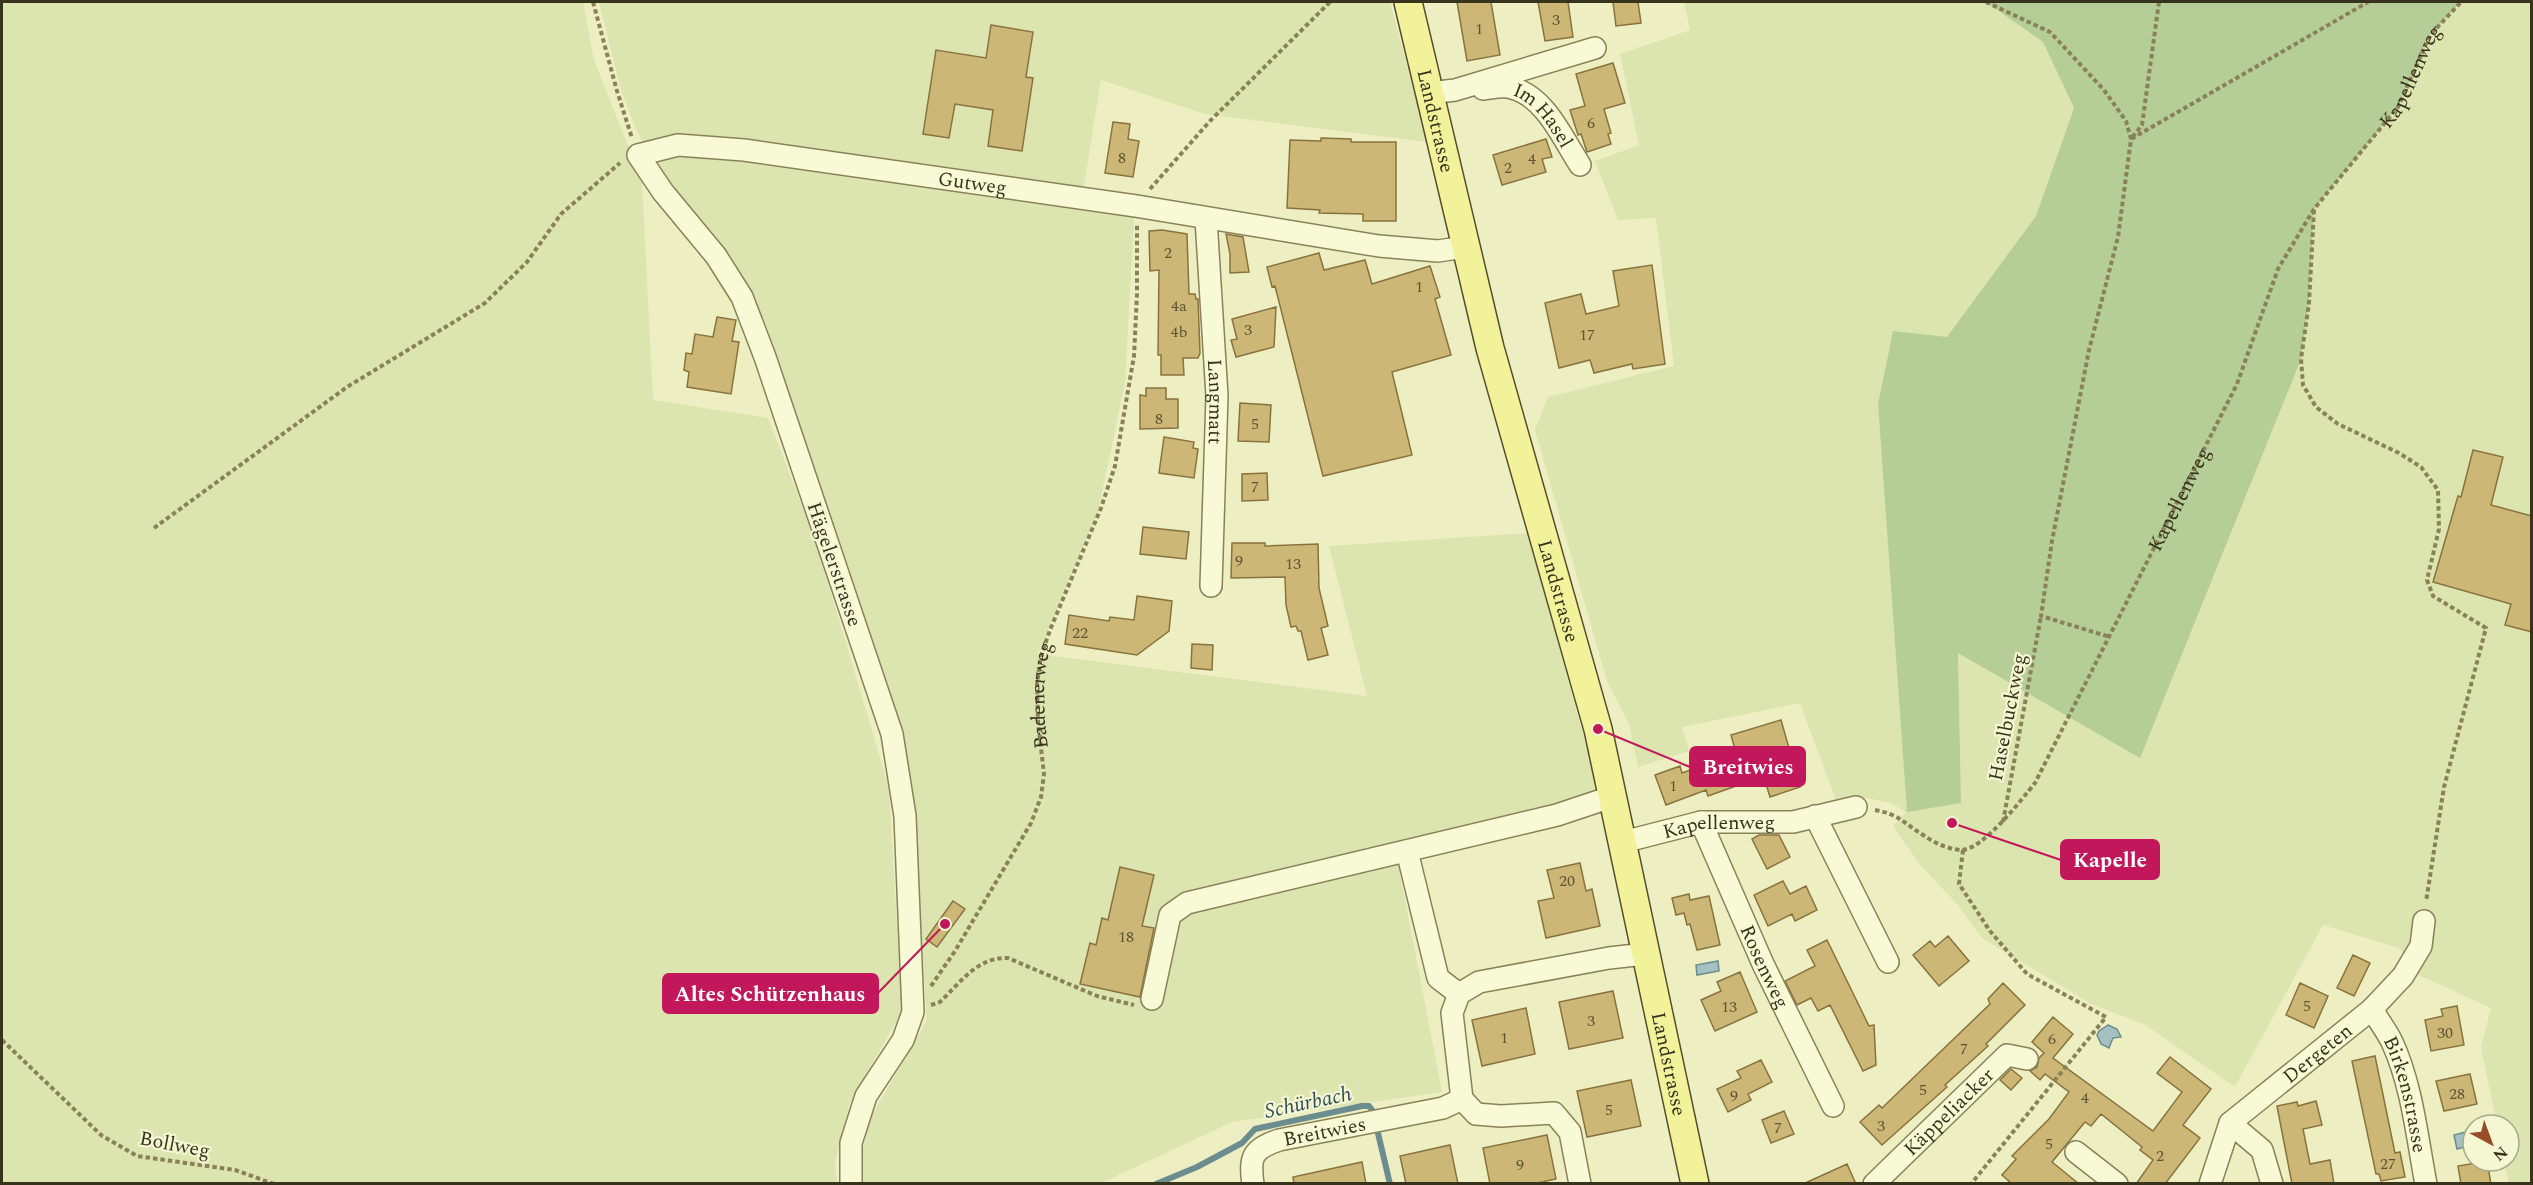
<svg xmlns="http://www.w3.org/2000/svg" width="2533" height="1185" font-family="Spectral,serif">
<style>
.farmland{fill:#dce4af}
.green{fill:#b5cd96}
.water{fill:#a5c0c1;stroke:#6b8d8f;stroke-width:1.5}
.lines{fill:none;stroke-linecap:round;stroke-linejoin:round}
.stream{stroke:#6b8d8f;stroke-width:6}
.building{fill:#cdb777;stroke:#88733e;stroke-width:1.5}
.minor-casing{stroke:#898259;stroke-width:24}
.major-casing{stroke:#564e2d;stroke-width:30}
.path{stroke:#898259;stroke-width:4;stroke-dasharray:4.5 3;stroke-linecap:butt}
.minor{stroke:#f8f9d5;stroke-width:21}
.major{stroke:#f1f299;stroke-width:27}
.labels{text-anchor:middle;stroke-width:4.5;stroke-linejoin:round;paint-order:stroke}
.number-label{font-size:16px;fill:#5d5434}
.street-label{font-size:20px;fill:#38331d;stroke:#f5f6d2}
.water-label{font-size:21px;font-style:italic;fill:#2c4d58;stroke:#f5f6d2}
.leader{fill:none;stroke:#c2185b;stroke-width:2}
.callout-dot{fill:#c2185b;stroke:#f5f6d2;stroke-width:2}
.callout{fill:#c2185b;stroke:#c2185b;stroke-width:2}
.callout-label{font-size:21px;text-anchor:middle;font-weight:bold;fill:#fff}
</style>
<rect width="100%" height="100%" fill="#edefc2"/>
<path class="farmland" d="M2,2H583L594,60L642,181L653,400L768,418L816,542L889,788L902,1011L849,1105L835,1163L837,1183L2,1184Z
M599,2H1390L1427,142L1205,114L1101,80L1080,210L1134,217L1125,383L1098,511L1038,654L1367,696L1329,546L1528,533L1599,793L1395,848L1442,1092L1232,1122L1101,1183H862L859,1165L871,1117L927,1020L913,814L771,355L637,132L621,90Z
M1684,2H1986L2043,42L2074,108L2036,216L1947,338L1893,331L1878,404L1907,811L1961,803L1958,653L2301,359L2309,303L2314,209L2398,107L2430,35L2461,2H2531V1183H2509L2504,1161H2509V1125H2497L2481,1047L2491,1008L2419,975L2399,948L2323,925L2235,1087L2144,1024L2091,1004L1982,938L1958,905L1921,866L1893,826L1906,812L1891,803L1861,797L1836,800L1800,703L1682,727L1689,751L1638,767L1629,724L1607,681L1535,430L1548,397L1674,366L1656,218L1618,220L1595,161L1639,145L1620,54L1690,30Z"/>
<path class="green" d="M1986,2H2461L2430,35L2398,107L2314,209L2309,303L2301,359L2140,758L1958,653L1961,803L1907,812L1878,404L1893,331L1947,337L2036,216L2074,108L2043,42Z"/>
<path class="water" d="M1718,961L1719,971L1697,975L1696,965Z
M2108,1025L2117,1029L2121,1037L2113,1038L2109,1048L2101,1044L2097,1035L2099,1031Z
M2473,1130V1145L2457,1149L2454,1135Z"/>
<g class="lines">
<path class="stream" d="M1377,1129L1390,1184
M1156,1184L1197,1167L1242,1143L1255,1129L1362,1106H1369L1373,1111"/>
</g>
<path class="building" d="M1457,2H1491L1500,55L1467,61Z
M1538,2H1568L1573,37L1545,41Z
M1613,2H1638L1641,23L1616,26Z
M991,25L1033,32L1026,77L1033,78L1022,151L988,146L993,110L955,104L949,138L923,134L936,50L986,58Z
M1613,63L1625,103L1604,109L1611,133L1608,134L1611,144L1587,152L1581,134L1578,135L1570,110L1585,106L1576,74Z
M1113,122L1130,124L1128,139L1139,141L1133,177L1105,173Z
M1321,138L1351,139V142H1396V221H1363V214L1319,213L1320,210L1287,208L1290,140L1321,141Z
M1546,139L1552,157L1542,159L1546,172L1502,185L1493,155Z
M1162,230L1187,234L1189,294H1195L1196,299H1198L1200,353L1198,358H1183L1184,375H1161V355H1158L1159,270L1150,271L1149,231Z
M1226,234L1243,237L1249,272L1230,273V254Z
M1319,253L1324,270L1365,260L1372,284L1430,266L1440,297L1435,299L1451,355L1392,372L1412,455L1323,476L1275,286L1272,287L1267,267Z
M1652,265L1665,364L1633,369L1632,364L1594,373L1590,360L1559,368L1545,303L1581,294L1586,314L1619,306L1613,271Z
M1276,307L1274,347L1236,357L1231,340L1237,339L1232,319Z
M717,317L736,320L732,341L739,342L731,394L687,387L689,372L684,370L686,353L692,354L695,334L713,337Z
M1146,388H1166V399H1178V428L1140,429V395L1146,396Z
M1240,403L1271,405L1269,442L1238,441Z
M1164,437L1194,442L1193,448L1198,449L1194,478L1159,473Z
M2473,450L2503,457L2491,505L2532,516V632L2505,625L2511,604L2433,582L2458,496L2461,497Z
M1267,473L1268,500L1242,501V474Z
M1143,527L1189,532L1186,559L1140,554Z
M1232,543H1265V546L1318,544L1319,588L1328,626L1321,628L1328,655L1308,660L1301,631H1298L1296,626L1291,627L1286,605L1285,577L1231,578Z
M1137,596L1172,601L1169,631L1137,655L1065,644L1069,615L1109,621L1110,617L1134,620Z
M1192,644L1213,645L1212,670L1191,668Z
M1781,720L1800,787L1770,797L1758,758L1739,764L1731,735Z
M1725,757L1736,786L1708,796L1706,790L1666,805L1655,775L1680,766L1682,773Z
M1759,835H1779L1790,857L1767,869L1752,839Z
M1580,863L1586,891L1592,889L1600,926L1546,938L1538,901L1554,898L1547,870Z
M1120,867L1154,875L1142,926L1154,928L1140,997L1080,984L1090,943L1096,945L1102,918L1108,920Z
M1783,881L1790,894L1806,886L1817,910L1795,921L1792,914L1768,926L1754,895Z
M1689,894L1690,900L1709,896L1720,945L1697,950L1690,924L1687,925L1684,913L1676,915L1672,898Z
M953,901L965,909L937,947L926,939Z
M1948,936L1969,961L1939,986L1913,955L1930,941L1935,947Z
M1827,940L1869,1026L1874,1025L1876,1065L1863,1071L1830,1005L1818,1011L1811,998L1797,1005L1785,981L1815,966L1807,950Z
M2353,955L2370,963L2354,996L2337,988Z
M1740,972L1757,1012L1715,1031L1701,1000L1721,991L1717,982Z
M2003,983L2025,1005L1986,1044L1988,1046L1945,1085L1947,1087L1882,1145L1860,1122L1879,1105L1882,1108L1990,1004L1988,999Z
M2300,983L2328,996L2314,1028L2286,1015Z
M1613,991L1623,1038L1569,1049L1559,1002Z
M2457,1006L2464,1045L2431,1051L2425,1020L2443,1016L2441,1009Z
M1526,1008L1535,1054L1482,1066L1472,1020Z
M2053,1017L2073,1034L2053,1058L2153,1131L2182,1092L2157,1073L2170,1057L2211,1089L2183,1125L2200,1138L2165,1184H2136L2153,1160L2140,1150L2142,1147L2101,1114L2091,1126L2085,1122L2052,1162L2079,1184H2012L2002,1175L2016,1159L2012,1156L2049,1119L2069,1092L2045,1074L2040,1080L2030,1071L2037,1067L2039,1058L2044,1053L2032,1042Z
M2375,1056L2395,1153L2400,1152L2405,1177L2381,1181L2379,1174H2376L2352,1061Z
M1761,1060L1772,1082L1748,1094L1751,1100L1728,1112L1717,1089L1741,1078L1737,1071Z
M2011,1069L2022,1078L2011,1090L2000,1080Z
M2470,1074L2477,1104L2444,1111L2436,1081Z
M1631,1080L1641,1126L1587,1137L1577,1091Z
M2316,1101L2322,1125L2303,1129L2310,1164L2330,1160L2334,1184H2292L2277,1106L2297,1102L2298,1106Z
M1784,1111L1794,1134L1771,1143L1762,1120Z
M1547,1135L1556,1179L1533,1184H1490L1483,1148Z
M1450,1145L1458,1184H1406L1400,1156Z
M2487,1161L2491,1184H2461L2458,1166Z
M1362,1162L1366,1184H1294L1293,1177Z
M1847,1164L1856,1184H1803Z"/>
<g class="lines">
<defs>
<g id="minor">
<path id="s3" d="M1483,89C1492,88 1504,85 1512,88C1545,96 1563,139 1580,165"/>
<path d="M1430,93L1455,90L1595,48"/>
<path id="s4" d="M1206,219L1217,396L1211,586"/>
<path d="M1815,816L1888,962"/>
<path id="s5" d="M1701,822L1763,964L1833,1106"/>
<path id="s6" d="M1623,842L1701,822H1793L1856,807"/>
<path d="M1407,851L1438,978L1459,994"/>
<path d="M1152,999L1170,915L1187,903L1557,815L1614,796"/>
<path id="s7" d="M2372,1009C2378,1020 2386,1030 2392,1042C2412,1085 2417,1137 2426,1184"/>
<path d="M2230,1123L2262,1150L2272,1184"/>
<path d="M2076,1152L2117,1184"/>
<path id="s8" d="M851,1184V1143L866,1096L903,1040L913,1012L905,816L892,734L765,357L742,297L716,256L663,192L638,155L678,145L744,150L1136,206L1379,246L1438,251L1465,247"/>
<path id="s9" d="M1253,1184C1249,1156 1253,1149 1279,1140L1443,1108L1462,1099"/>
<path d="M1580,1184L1570,1132L1554,1113L1501,1116L1476,1114L1462,1099L1452,1013L1459,994L1479,982L1609,958L1645,954"/>
<path id="s10" d="M1874,1184L2007,1055L2027,1059"/>
<path id="s11" d="M2210,1184L2230,1123L2372,1009L2403,976L2421,946L2424,921"/>
</g>
<g id="major">
<path id="s12" d="M1408,2L1490,348L1598,729L1695,1184"/>
</g>
</defs>
<use href="#minor" class="minor-casing"/>
<use href="#major" class="major-casing"/>
<g class="path">
<path d="M593,2L617,91L632,138"/>
<path d="M1986,2L2050,32L2104,90L2126,121L2131,139L2118,237L2089,350L2052,541L2041,616L2110,637"/>
<path d="M2159,2L2142,125L2131,139L2368,2"/>
<path d="M1150,189L1210,121L1330,2"/>
<path d="M2314,210L2309,303L2301,359L2303,385L2316,407L2338,424L2399,453L2421,467L2438,490L2439,529L2427,580L2433,596L2486,628L2444,787L2426,902"/>
<path d="M154,528L347,387L485,303L527,262L561,214L620,163"/>
<path id="s1" d="M1875,810C1898,814 1904,823 1923,835C1935,843 1947,849 1961,850C1983,850 2022,799 2035,783L2237,384L2278,269L2314,209L2398,107L2430,35L2461,2"/>
<path d="M2003,822L2041,616"/>
<path d="M1963,850L1959,884L1990,931L2027,974L2106,1017L1971,1184"/>
<path id="s2" d="M931,986L955,951L1031,823L1041,797L1044,774L1038,722L1037,684L1041,656L1050,630L1101,508L1115,466L1134,356L1137,294V225"/>
<path d="M931,1005L940,1002C961,982 977,957 1008,958L1097,996L1134,1005"/>
<path d="M2,1040L101,1135L137,1156L235,1170L274,1184"/>
</g>
<use href="#minor" class="minor"/>
<use href="#major" class="major"/>
</g>
<g class="labels">
<g class="number-label">
<text x="1556" y="25">3</text>
<text x="1479" y="34">1</text>
<text x="1591" y="128">6</text>
<text x="1122" y="163">8</text>
<text x="1532" y="164">4</text>
<text x="1508" y="173">2</text>
<text x="1168" y="258">2</text>
<text x="1419" y="292">1</text>
<text x="1179" y="311">4a</text>
<text x="1248" y="335">3</text>
<text x="1179" y="337">4b</text>
<text x="1587" y="340">17</text>
<text x="1159" y="424">8</text>
<text x="1255" y="429">5</text>
<text x="1255" y="492">7</text>
<text x="1239" y="566">9</text>
<text x="1293" y="569">13</text>
<text x="1080" y="638">22</text>
<text x="1673" y="791">1</text>
<text x="1567" y="886">20</text>
<text x="1126" y="942">18</text>
<text x="2307" y="1011">5</text>
<text x="1729" y="1012">13</text>
<text x="1591" y="1026">3</text>
<text x="2445" y="1038">30</text>
<text x="1504" y="1043">1</text>
<text x="2052" y="1044">6</text>
<text x="1964" y="1054">7</text>
<text x="1923" y="1095">5</text>
<text x="2457" y="1099">28</text>
<text x="1734" y="1101">9</text>
<text x="2085" y="1103">4</text>
<text x="1609" y="1115">5</text>
<text x="1881" y="1131">3</text>
<text x="1778" y="1133">7</text>
<text x="2049" y="1149">5</text>
<text x="2160" y="1161">2</text>
<text x="2388" y="1169">27</text>
<text x="1520" y="1170">9</text>
</g>
<g class="street-label">
<text dy="7" stroke="none"><textPath href="#s1" startOffset="1002">Kapellenweg</textPath></text>
<text dy="7" stroke="none"><textPath href="#s12" startOffset="122">Landstrasse</textPath></text>
<text dy="7" stroke="none"><textPath href="#s3" startOffset="72">Im Hasel</textPath></text>
<text dy="7" stroke="none"><textPath href="#s8" startOffset="1443">Gutweg</textPath></text>
<text dy="7" stroke="none"><textPath href="#s4" startOffset="183">Langmatt</textPath></text>
<text dy="7" stroke="none"><textPath href="#s1" startOffset="516">Kapellenweg</textPath></text>
<text transform="translate(835 564) rotate(71)" y="7">Hägelerstrasse</text>
<text dy="7" stroke="none"><textPath href="#s12" startOffset="608">Landstrasse</textPath></text>
<text dy="7" stroke="none"><textPath href="#s2" startOffset="322">Badenerweg</textPath></text>
<text transform="translate(2007 717) rotate(-79)" y="7">Haselbuckweg</text>
<text dy="7" stroke="none"><textPath href="#s6" startOffset="98">Kapellenweg</textPath></text>
<text dy="7" stroke="none"><textPath href="#s5" startOffset="158">Rosenweg</textPath></text>
<text dy="7" stroke="none"><textPath href="#s11" startOffset="176">Dergeten</textPath></text>
<text dy="7" stroke="none"><textPath href="#s12" startOffset="1094">Landstrasse</textPath></text>
<text dy="7" stroke="none"><textPath href="#s7" startOffset="93">Birkenstrasse</textPath></text>
<text dy="7" stroke="none"><textPath href="#s10" startOffset="104">Käppeliacker</textPath></text>
<text dy="7" stroke="none"><textPath href="#s9" startOffset="105">Breitwies</textPath></text>
<text transform="translate(175 1144) rotate(11)" y="7">Bollweg</text>
</g>
<g class="water-label">
<text transform="translate(1308 1102) rotate(-12)" y="7">Schürbach</text>
</g>
</g>
<path class="leader" d="M1598 729L1690 767M1952 823L2061 860M945 924L878 993"/>
<g class="callout-dot">
<circle cx="1598" cy="729" r="6"/>
<circle cx="1952" cy="823" r="6"/>
<circle cx="945" cy="924" r="6"/>
</g>
<g class="callout">
<rect x="1690" y="747" width="115" height="39" rx="6"/>
<rect x="2061" y="840" width="98" height="39" rx="6"/>
<rect x="663" y="974" width="215" height="39" rx="6"/>
</g>
<g class="callout-label">
<text x="1748" y="774">Breitwies</text>
<text x="2110" y="867">Kapelle</text>
<text x="770" y="1001">Altes Schützenhaus</text>
</g>
<rect width="2533" height="1185" fill="none" stroke="#38331d" stroke-width="6"/>
<g transform="translate(2491 1143) rotate(139)"><circle r="28" fill="#f5f6d2" stroke="#a9a88a" stroke-width="1.5"/>
<path d="M0-4.5L10 22L0 15L-10 22Z" fill="#984c28"/>
<text y="-9" font-size="16" font-weight="bold" text-anchor="middle" fill="#38331d">N</text>
</g>
</svg>
